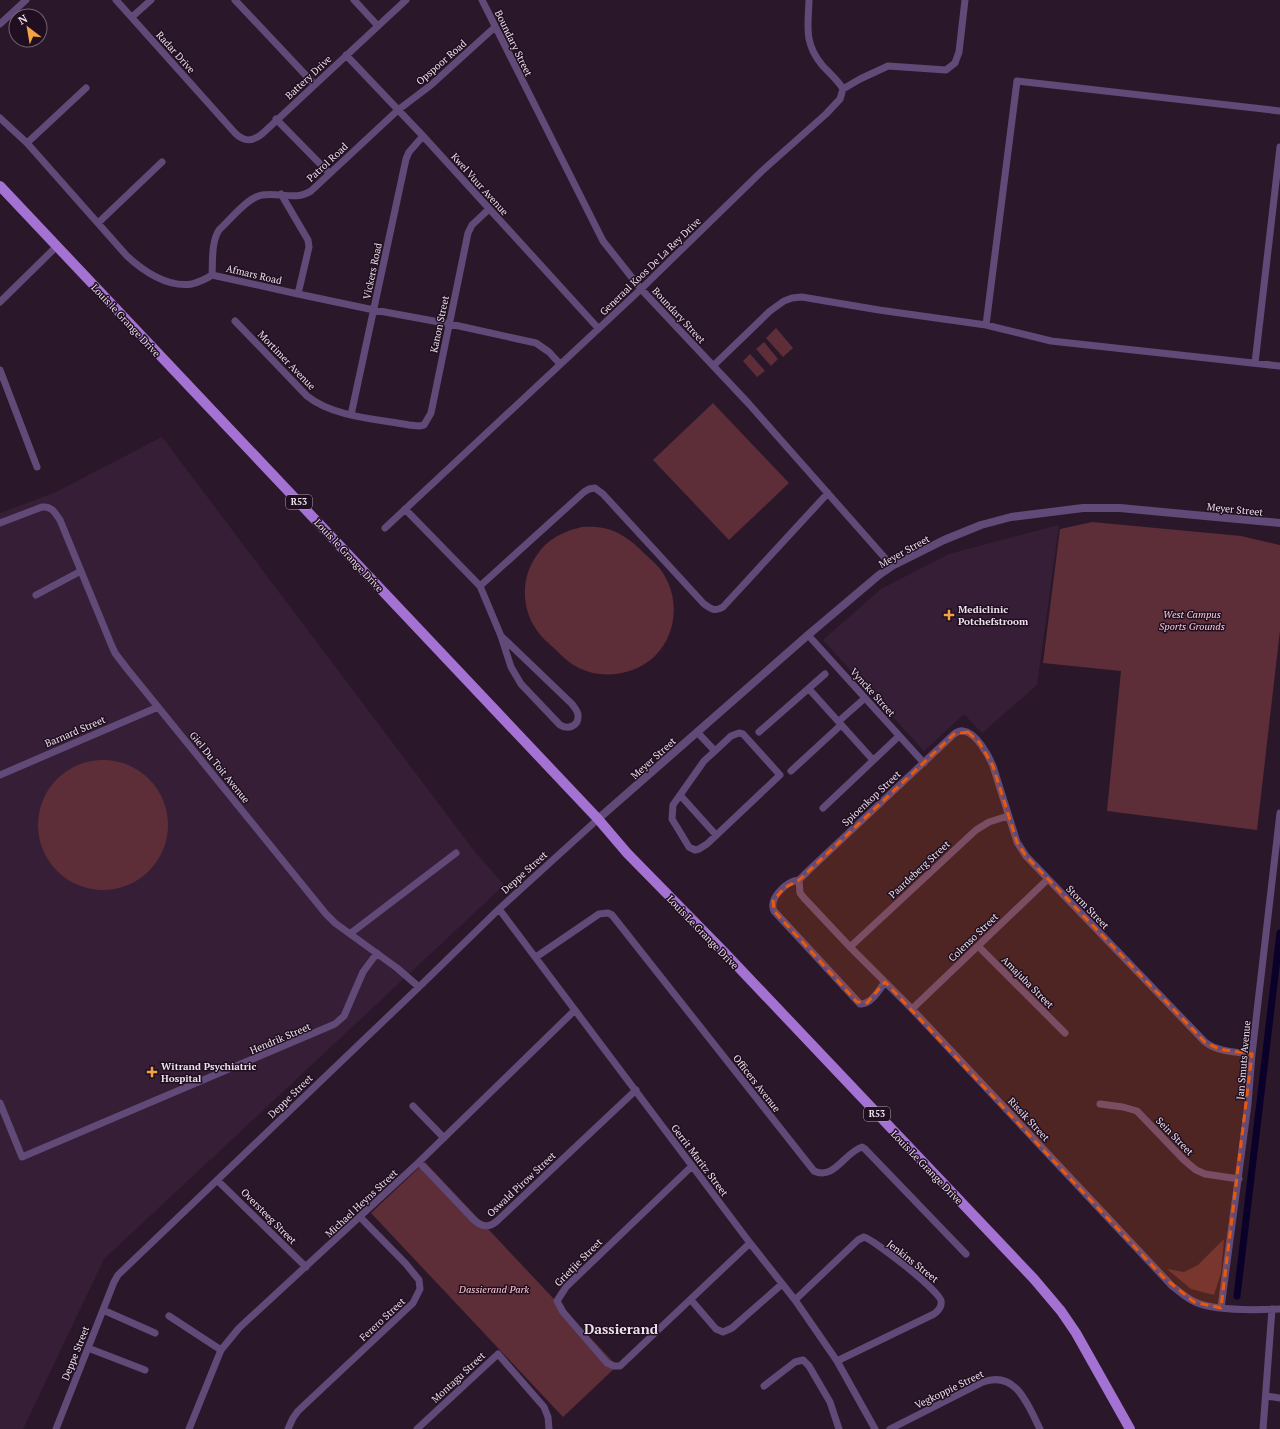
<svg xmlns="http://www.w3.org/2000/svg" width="1280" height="1429" font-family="'PT Serif',serif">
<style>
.built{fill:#361f36}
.green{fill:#5d2d38}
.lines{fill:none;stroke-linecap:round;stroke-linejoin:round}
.canal{stroke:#0a0029;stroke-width:7}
.minor{stroke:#614a78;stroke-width:7}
.tertiary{stroke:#614a78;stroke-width:8}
.primary{stroke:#a472d2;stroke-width:10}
.marked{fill:#e8590c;fill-opacity:0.2;stroke:#e8590c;stroke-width:3;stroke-dasharray:8 5;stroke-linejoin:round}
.poi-dot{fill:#f4a344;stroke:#200f20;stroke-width:1.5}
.labels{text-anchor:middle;stroke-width:3;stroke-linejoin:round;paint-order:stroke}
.shield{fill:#200f20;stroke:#afa1ae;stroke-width:1}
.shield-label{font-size:9px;font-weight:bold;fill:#ece0eb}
.street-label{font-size:10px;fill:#ece0eb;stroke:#200f20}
.poi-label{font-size:10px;font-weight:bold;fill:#ece0eb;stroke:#200f20;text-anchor:start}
.park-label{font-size:10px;font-style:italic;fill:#fccad3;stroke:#200f20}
.district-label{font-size:14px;font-weight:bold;fill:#ece0eb;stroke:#200f20}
</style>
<rect width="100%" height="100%" fill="#2a182a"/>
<path class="built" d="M162,437L475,852L504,885L104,1259L23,1429H0V513L54,493Z
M1059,525L1037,685L982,733L964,714L924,751L823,640L881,589L949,554Z"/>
<path class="green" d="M776,328L793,348L783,357L766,338Z
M764,342L778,359L771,366L756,349Z
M750,354L765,371L757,377L743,361Z
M713,403L789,483L729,540L653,460Z
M1092,522L1241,536L1280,545V630L1257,830L1107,811L1121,671L1043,663L1060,529Z
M582,527C611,525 626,535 646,555C652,561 660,567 664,575C680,601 676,635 655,656C635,675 603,680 579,668C569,663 562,656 555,649C548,643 541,637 536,629C521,607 521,577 537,555C547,539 564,531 582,527Z
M38 825a65 65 0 1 1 130 0a65 65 0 1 1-130 0Z
M425,1162L617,1366L563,1417L371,1213Z
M1224,1239L1221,1273L1214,1295L1191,1289L1167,1269L1184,1272L1198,1265Z"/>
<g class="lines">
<path class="canal" d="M1237,1296L1280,933"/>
<path class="minor" d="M116,0L235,133C244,142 252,142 262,134L406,0
M235,0L314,84
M354,0L378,26
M482,0L603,241L641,289L749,404L892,566
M809,0C808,27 804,43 822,65C829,73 838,80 843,89
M132,17L151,0
M0,24L26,0
M346,55L423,136L598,328
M0,118L27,143L127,256C143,271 168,288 192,284C199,282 206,279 212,275L298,294L374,310L450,324L536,343L549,352L560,364
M276,119L329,173
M27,143L86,88
M281,194L308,240L309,247L298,294
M98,223L162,162
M212,275C213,260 211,243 219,230C230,220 248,197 262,195C279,192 296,201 311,191L398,110L431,85L495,27
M0,302L57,246
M235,321L307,396C333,417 377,419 409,425L419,426L424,425L431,413L468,233L472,225L489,209
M986,325L1017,81L1280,111
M1255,363L1280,147
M713,366L770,311L784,301L792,298L802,297L879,310L986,325L1051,341L1280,366
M0,370L37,467
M351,415L406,159L409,152L423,136
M405,509L480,586L584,492L589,489L595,488L603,494L704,604C711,609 715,612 723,607L828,493
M0,523L42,507C52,506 55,513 60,520L111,644L115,653L128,670L326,914L335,923L397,968L419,987
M385,528L641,289L762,171L826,114L840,99L843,89L860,79L888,66L946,70L955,63L959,52L965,0
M480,586L501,636L511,667L521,684L560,725C568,730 579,726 578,715C578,711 574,707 572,704L501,636
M36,595L81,571
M808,635L924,763
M809,689L873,760
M839,721L865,698
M697,732L715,751L704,761L673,805L672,819L689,847L695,850L699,849L707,844L780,775L743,734L739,733L731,736L715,751
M759,732L825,674
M791,771L841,725
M0,775L158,707
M680,795L716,835
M823,808L899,736
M799,880L809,870L954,734C957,732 960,730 963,731C976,732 989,756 993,766L1017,842L1026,856L1205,1042C1218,1052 1236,1052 1252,1054
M799,880L800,893L804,898L850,947L912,1009L1172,1286C1179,1291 1186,1298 1195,1302C1214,1311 1258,1310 1280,1309
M799,880C787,881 768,898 774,911L860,1004C871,1005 879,990 885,982
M499,909L750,1243L795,1300L837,1361L875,1429
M351,933L456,853
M978,946L1065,1033
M850,947L976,830L989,822L1008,816
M536,957L599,914L608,913L612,915L814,1171C834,1181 845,1152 862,1147L865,1149L966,1254
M912,1009L1048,879
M0,1103L22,1157L335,1024L344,1016L363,972L377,953
M1100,1104L1123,1107L1137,1111L1184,1160L1196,1170L1205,1174L1239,1179
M413,1106L444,1138
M419,1162L474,1220C482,1227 489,1228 497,1221L636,1090
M692,1166L566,1287L557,1301L563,1312L607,1363L614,1366H620L750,1243
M217,1180L306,1267
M691,1300L716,1329L723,1332L732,1328L782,1284
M795,1300L858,1240L864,1237C874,1240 940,1291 941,1301C942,1306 938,1311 934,1314L837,1361
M1221,1308L1248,1104L1252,1054L1280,813
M103,1310L155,1333
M169,1316L221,1350
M88,1348L145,1370
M764,1386L795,1362L803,1360L809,1366L830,1402L839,1429
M1266,1396L1280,1398
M56,1429L114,1282L118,1275L419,987L499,909L598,819
M189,1429L221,1350L239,1328L419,1162L575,1010
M288,1429L293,1418L298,1411L413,1303L420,1289L419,1280L406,1264L360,1217
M417,1429L498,1354L544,1407L548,1417L549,1429
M890,1429L983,1382C1016,1370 1028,1405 1040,1429
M1263,1429L1272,1309"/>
<path class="tertiary" d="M598,819L808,635L879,575L892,566L944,540L981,525L1011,517L1083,508H1120L1280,523"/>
<path class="primary" d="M0,186L598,819L627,853L725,953L1034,1279L1061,1311L1076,1333L1130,1429"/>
</g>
<path class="marked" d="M968,732L979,742L993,766L1017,842L1026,856L1205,1042L1219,1049L1252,1054L1221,1308L1194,1302L1163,1277L885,982L867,1003L857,1002L774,911L773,901L784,888L799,880L954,734Z"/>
<g class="poi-dot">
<path d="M947 609h4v4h4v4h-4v4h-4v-4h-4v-4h4z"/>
<path d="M150 1066h4v4h4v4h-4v4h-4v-4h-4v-4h4z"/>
</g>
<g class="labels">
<g class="shield">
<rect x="286" y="495" width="26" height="14" rx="3"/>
<rect x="864" y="1107" width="26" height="14" rx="3"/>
</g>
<g class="shield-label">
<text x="299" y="505">R53</text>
<text x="877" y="1117">R53</text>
</g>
<g class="street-label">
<text transform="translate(514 43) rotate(64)" y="4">Boundary Street</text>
<text transform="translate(176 52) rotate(48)" y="4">Radar Drive</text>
<text transform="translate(441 62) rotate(-41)" y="4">Opspoor Road</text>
<text transform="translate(308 77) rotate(-43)" y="4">Battery Drive</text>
<text transform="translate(327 162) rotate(-43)" y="4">Patrol Road</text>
<text transform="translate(480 184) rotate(48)" y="4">Kwel Vuur Avenue</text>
<text transform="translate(650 266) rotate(-44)" y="4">Generaal Koos De La Rey Drive</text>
<text transform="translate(372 271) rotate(-78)" y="4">Vickers Road</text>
<text transform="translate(254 274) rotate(13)" y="4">Afmars Road</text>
<text transform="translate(679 315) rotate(47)" y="4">Boundary Street</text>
<text transform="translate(126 320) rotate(47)" y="4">Louis le Grange Drive</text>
<text transform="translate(439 324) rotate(-78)" y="4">Kanon Street</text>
<text transform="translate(287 360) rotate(46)" y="4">Mortimer Avenue</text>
<text transform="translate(1235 509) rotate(6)" y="4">Meyer Street</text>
<text transform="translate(904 551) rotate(-29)" y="4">Meyer Street</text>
<text transform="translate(349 555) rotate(47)" y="4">Louis le Grange Drive</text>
<text transform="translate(873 692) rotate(48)" y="4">Vyncke Street</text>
<text transform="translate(75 731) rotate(-23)" y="4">Barnard Street</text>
<text transform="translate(653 758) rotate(-42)" y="4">Meyer Street</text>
<text transform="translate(220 767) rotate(51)" y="4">Giel Du Toit Avenue</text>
<text transform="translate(871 798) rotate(-43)" y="4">Spioenkop Street</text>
<text transform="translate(919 869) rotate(-43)" y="4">Paardeberg Street</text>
<text transform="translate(524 872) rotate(-42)" y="4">Deppe Street</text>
<text transform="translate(1088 907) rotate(46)" y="4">Storm Street</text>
<text transform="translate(703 932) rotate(46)" y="4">Louis Le Grange Drive</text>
<text transform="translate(973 937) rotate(-44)" y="4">Colenso Street</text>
<text transform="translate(1028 982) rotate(45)" y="4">Amajuba Street</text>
<text transform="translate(280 1038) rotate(-23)" y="4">Hendrik Street</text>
<text transform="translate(1243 1060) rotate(-85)" y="4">Jan Smuts Avenue</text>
<text transform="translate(757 1083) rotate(52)" y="4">Officers Avenue</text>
<text transform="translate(290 1096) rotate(-44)" y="4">Deppe Street</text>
<text transform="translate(1029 1119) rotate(47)" y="4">Rissik Street</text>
<text transform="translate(1175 1136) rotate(46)" y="4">Sein Street</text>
<text transform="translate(700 1160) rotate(53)" y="4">Gerrit Maritz Street</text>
<text transform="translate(927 1167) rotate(46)" y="4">Louis Le Grange Drive</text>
<text transform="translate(521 1184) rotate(-43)" y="4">Oswald Pirow Street</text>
<text transform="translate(361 1203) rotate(-43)" y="4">Michael Heyns Street</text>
<text transform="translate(269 1216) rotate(45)" y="4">Oversteeg Street</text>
<text transform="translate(913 1261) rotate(38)" y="4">Jenkins Street</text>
<text transform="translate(578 1262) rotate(-45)" y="4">Grietjie Street</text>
<text transform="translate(382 1319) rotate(-43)" y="4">Ferero Street</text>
<text transform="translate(75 1353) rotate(-68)" y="4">Deppe Street</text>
<text transform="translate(458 1377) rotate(-43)" y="4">Montagu Street</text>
<text transform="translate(949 1389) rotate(-26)" y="4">Vegkoppie Street</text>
</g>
<g class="poi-label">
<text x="958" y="613">Mediclinic<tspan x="958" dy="12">Potchefstroom</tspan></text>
<text x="161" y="1070">Witrand Psychiatric<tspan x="161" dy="12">Hospital</tspan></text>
</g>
<g class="park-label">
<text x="1192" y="618">West Campus<tspan x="1192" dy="12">Sports Grounds</tspan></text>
<text x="494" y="1293">Dassierand Park</text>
</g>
<g class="district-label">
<text x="621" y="1334">Dassierand</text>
</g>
</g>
<g transform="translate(28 28) rotate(329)"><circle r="19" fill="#200f20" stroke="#726371"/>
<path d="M0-3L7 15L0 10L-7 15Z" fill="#f4a344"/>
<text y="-6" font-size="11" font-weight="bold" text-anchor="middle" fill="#ece0eb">N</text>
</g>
</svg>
